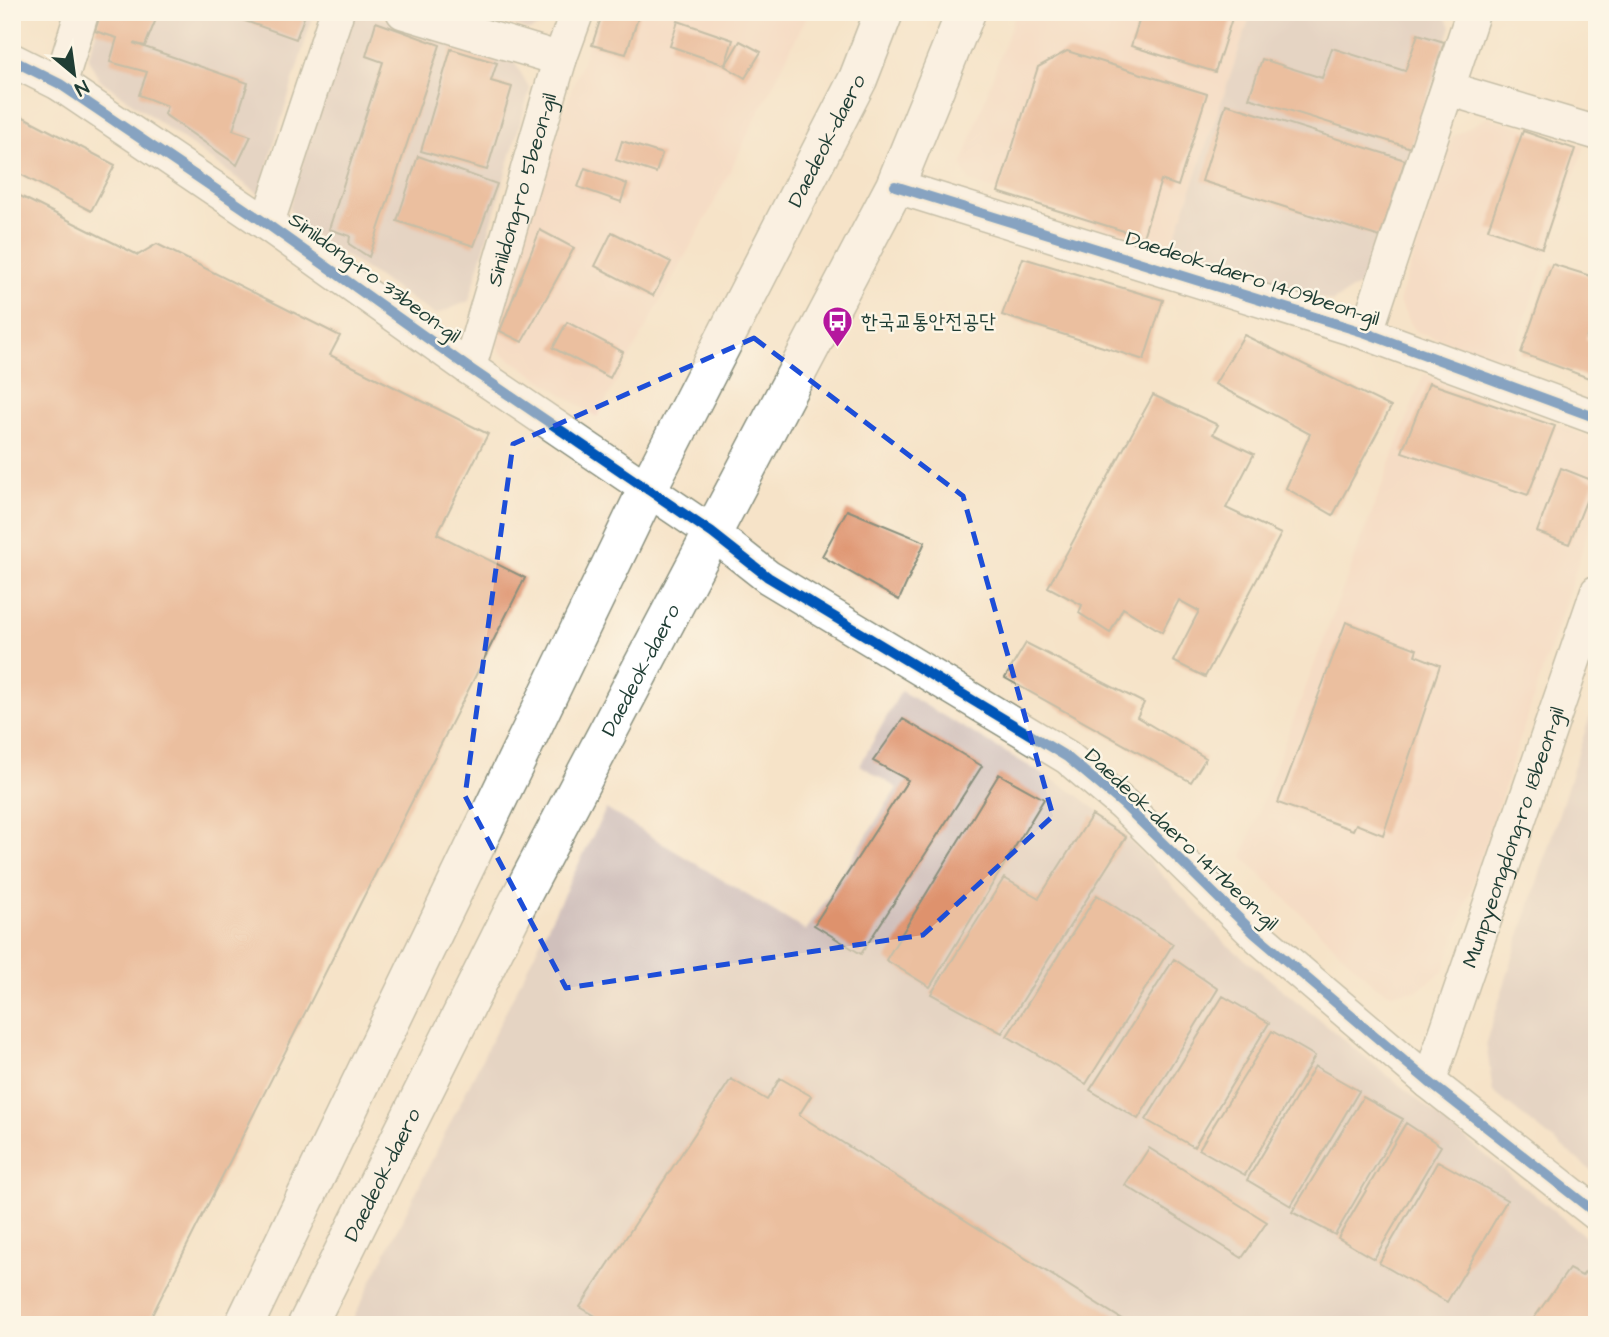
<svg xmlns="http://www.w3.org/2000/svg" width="1609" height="1337" font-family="'Architects Daughter','Poor Story',sans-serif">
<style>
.built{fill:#f4d3c0}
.industrial{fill:#d0c0bc}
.building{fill:#de926d}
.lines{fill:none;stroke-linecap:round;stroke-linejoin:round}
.minor-casing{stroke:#8a907e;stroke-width:36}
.major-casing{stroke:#8a907e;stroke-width:41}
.minor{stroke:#fff;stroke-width:33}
.major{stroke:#fff;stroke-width:38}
.cycleway-casing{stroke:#fcf5e5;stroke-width:15}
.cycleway{stroke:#0057b8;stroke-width:10}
.marked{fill:none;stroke:#1d4ed8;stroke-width:5;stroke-dasharray:14 9;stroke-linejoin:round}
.labels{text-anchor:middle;stroke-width:5;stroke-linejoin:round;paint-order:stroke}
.street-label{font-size:21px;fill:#1f3d34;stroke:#fcf5e5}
.poi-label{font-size:21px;fill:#1f3d34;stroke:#fcf5e5;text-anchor:start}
</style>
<rect width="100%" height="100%" fill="#fcf5e5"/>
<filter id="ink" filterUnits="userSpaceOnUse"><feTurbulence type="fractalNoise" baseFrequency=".0143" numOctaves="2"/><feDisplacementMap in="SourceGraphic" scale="14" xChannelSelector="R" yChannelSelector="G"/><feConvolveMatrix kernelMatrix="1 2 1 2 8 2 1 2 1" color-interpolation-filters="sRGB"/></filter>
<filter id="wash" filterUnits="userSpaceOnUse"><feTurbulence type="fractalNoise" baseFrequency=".00686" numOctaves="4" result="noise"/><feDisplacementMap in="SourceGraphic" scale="28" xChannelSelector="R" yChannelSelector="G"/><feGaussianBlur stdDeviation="1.57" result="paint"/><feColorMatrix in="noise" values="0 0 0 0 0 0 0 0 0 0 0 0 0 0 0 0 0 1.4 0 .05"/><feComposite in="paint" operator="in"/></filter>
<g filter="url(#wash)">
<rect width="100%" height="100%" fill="#f6e3c8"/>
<path class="built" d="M599,12H797L807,16L712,207L597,417L501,353L493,337L549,155Z
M1016,12H1252L1170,252L970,182L961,166Z
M1488,117L1584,147L1511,362L1415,331L1399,302L1452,137Z
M1424,374L1587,436L1597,453V505L1444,971L1417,991L1389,993L1373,984L1242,856Z"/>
<path class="industrial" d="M102,12H314L259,194L99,79L88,58Z
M363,12L515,63L530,89L469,301L435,315L300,226L289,208L345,23Z
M474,12H556L553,19L530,31Z
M1252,12H1442L1451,26L1370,279L1332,302L1170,252Z
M901,691L1075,793L1114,823L1224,942L1597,1246V1325H350L606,809L806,931L897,788L860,765Z
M1597,694V1175L1493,1092L1486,1042Z"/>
<g id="blocks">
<path class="building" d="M101,12H159L145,46L133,43L248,83L233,130L251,136L237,165L164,114L167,106L139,95L147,72L110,62L117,38L95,31Z
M220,12H306L296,39Z
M603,12H640L626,54L592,45Z
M1142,12H1234L1215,72L1131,46Z
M678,21L733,40L725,65L670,46Z
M376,22L440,45L369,257L349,244L350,236L329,229L383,62L366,56Z
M1418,34L1444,42L1411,148L1249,98L1262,59L1322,78L1332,48L1405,71Z
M740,41L761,52L745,78L725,66Z
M451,49L497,63L491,81L512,87L487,170L421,151Z
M1067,51L1207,94L1178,186L1161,180L1143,237L998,192L1038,67Z
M1226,104L1405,160L1380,237L1202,181Z
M12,111L115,165L91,211L12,170Z
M1523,131L1575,149L1542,248L1488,229Z
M622,141L662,154L656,173L616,160Z
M418,156L497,184L474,246L397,221Z
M585,168L627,184L621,202L578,187Z
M12,192L138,255L157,244L340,336L330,355L488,434L437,534L525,578L147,1325H12Z
M540,230L574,248L522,342L500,331Z
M612,232L671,262L653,296L595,266Z
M1023,258L1163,300L1144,360L1002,315Z
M1552,264L1597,278V311L1586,339L1597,342V381L1521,353Z
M567,322L623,352L610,378L553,348Z
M1244,335L1391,407L1333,515L1286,488L1310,434L1215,384Z
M1429,383L1555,426L1528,495L1402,452Z
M1153,395L1218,425L1213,434L1254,454L1226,508L1281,534L1205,677L1173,661L1199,611L1179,600L1162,632L1123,608L1110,633L1079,613L1082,605L1048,587Z
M1561,468L1594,481L1569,544L1537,532Z
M847,510L925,542L899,600L822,556Z
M1346,622L1417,649L1415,655L1440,665L1383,835L1356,824L1353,830L1278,803Z
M1026,643L1144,703L1137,717L1206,758L1191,782L1005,678Z
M903,719L982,766L861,954L814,925L908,780L873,761Z
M999,774L1044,799L930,987L886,960Z
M1092,815L1126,837L1002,1033L931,994L1004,878L1039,898Z
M1097,895L1173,944L1086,1084L1007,1036Z
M1174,959L1218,989L1138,1119L1090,1090Z
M1223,996L1269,1023L1194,1147L1146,1120Z
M1272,1031L1315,1056L1245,1175L1199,1149Z
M1315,1066L1359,1091L1291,1206L1247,1180Z
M780,1078L811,1096L799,1115L1131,1325H611L580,1307L731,1079L767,1100Z
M1363,1097L1403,1119L1335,1235L1292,1212Z
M1406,1123L1441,1146L1374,1259L1338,1238Z
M1149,1148L1267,1222L1242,1258L1125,1185Z
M1438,1161L1507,1200L1447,1302L1379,1263Z
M1592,1264L1597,1267V1325H1529L1569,1269L1582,1276Z"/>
</g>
</g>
<g filter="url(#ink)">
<use href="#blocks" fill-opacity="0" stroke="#8a907e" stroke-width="2"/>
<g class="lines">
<defs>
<g id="minor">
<path d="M403,12L560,59"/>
<path d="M12,60L60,84L267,224L469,368L712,533L768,577L1067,757L1124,805L1255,934L1429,1082L1597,1214"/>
<path d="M60,84L82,12"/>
<path d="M1449,89L1597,133"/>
<path d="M895,186L1366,333L1597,418"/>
<path d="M267,224L337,12"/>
<path d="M1366,333L1473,12"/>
<path id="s1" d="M469,368L560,59L577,12"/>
<path id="s2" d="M1429,1082L1597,592"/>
</g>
<g id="major">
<path id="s3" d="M244,1325L647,490L858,79L884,12"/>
<path id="s4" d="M307,1325L514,910L895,186L966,12"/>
</g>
</defs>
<use href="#minor" class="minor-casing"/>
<use href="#major" class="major-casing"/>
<use href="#minor" class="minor"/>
<use href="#major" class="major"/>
<defs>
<path id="cycleway" d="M12,60L60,84L267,224L469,368L712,533L768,577L1067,757L1124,805L1255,934L1429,1082L1597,1214
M895,186L1366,333L1597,418"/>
</defs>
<use href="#cycleway" class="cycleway-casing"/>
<use href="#cycleway" class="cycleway"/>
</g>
</g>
<path d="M0 0H1609V1337H0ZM754,338L963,496L1053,816L923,935L566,988L465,796L513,444Z" fill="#f6e3c8" fill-opacity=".55" fill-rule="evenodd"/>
<path class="marked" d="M754,338L963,496L1053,816L923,935L566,988L465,796L513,444Z"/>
<defs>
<symbol id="bus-pin" viewBox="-11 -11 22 30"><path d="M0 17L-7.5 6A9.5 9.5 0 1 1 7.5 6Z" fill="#b5179e" stroke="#fcf5e5"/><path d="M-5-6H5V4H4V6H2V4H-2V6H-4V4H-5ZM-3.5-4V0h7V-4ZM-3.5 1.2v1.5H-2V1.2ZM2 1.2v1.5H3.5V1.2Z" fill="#fff"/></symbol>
</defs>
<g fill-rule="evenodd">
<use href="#bus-pin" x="820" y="304" width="35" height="47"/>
</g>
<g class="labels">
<g class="street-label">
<text dy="7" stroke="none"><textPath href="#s3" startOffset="1320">Daedeok-daero</textPath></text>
<text dy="7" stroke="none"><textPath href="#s1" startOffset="186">Sinildong-ro 5beon-gil</textPath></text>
<text transform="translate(375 277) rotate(36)" y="7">Sinildong-ro 33beon-gil</text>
<text transform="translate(1253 278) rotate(18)" y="7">Daedeok-daero 1409beon-gil</text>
<text dy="7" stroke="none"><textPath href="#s4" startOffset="735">Daedeok-daero</textPath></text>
<text dy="7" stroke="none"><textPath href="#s2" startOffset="259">Munpyeongdong-ro 18beon-gil</textPath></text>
<text transform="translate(1182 839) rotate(43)" y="7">Daedeok-daero 1417beon-gil</text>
<text dy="7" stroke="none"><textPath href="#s4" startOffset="168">Daedeok-daero</textPath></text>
</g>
<g class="poi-label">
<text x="861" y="328">한국교통안전공단</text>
</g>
</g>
<rect width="1609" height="1337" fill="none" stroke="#fcf5e5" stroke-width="42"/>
<g transform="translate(74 74) rotate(151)" stroke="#fcf5e5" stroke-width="5" paint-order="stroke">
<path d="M0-5L12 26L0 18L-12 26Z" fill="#1f3d34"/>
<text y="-10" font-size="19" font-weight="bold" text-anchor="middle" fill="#1f3d34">N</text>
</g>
</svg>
